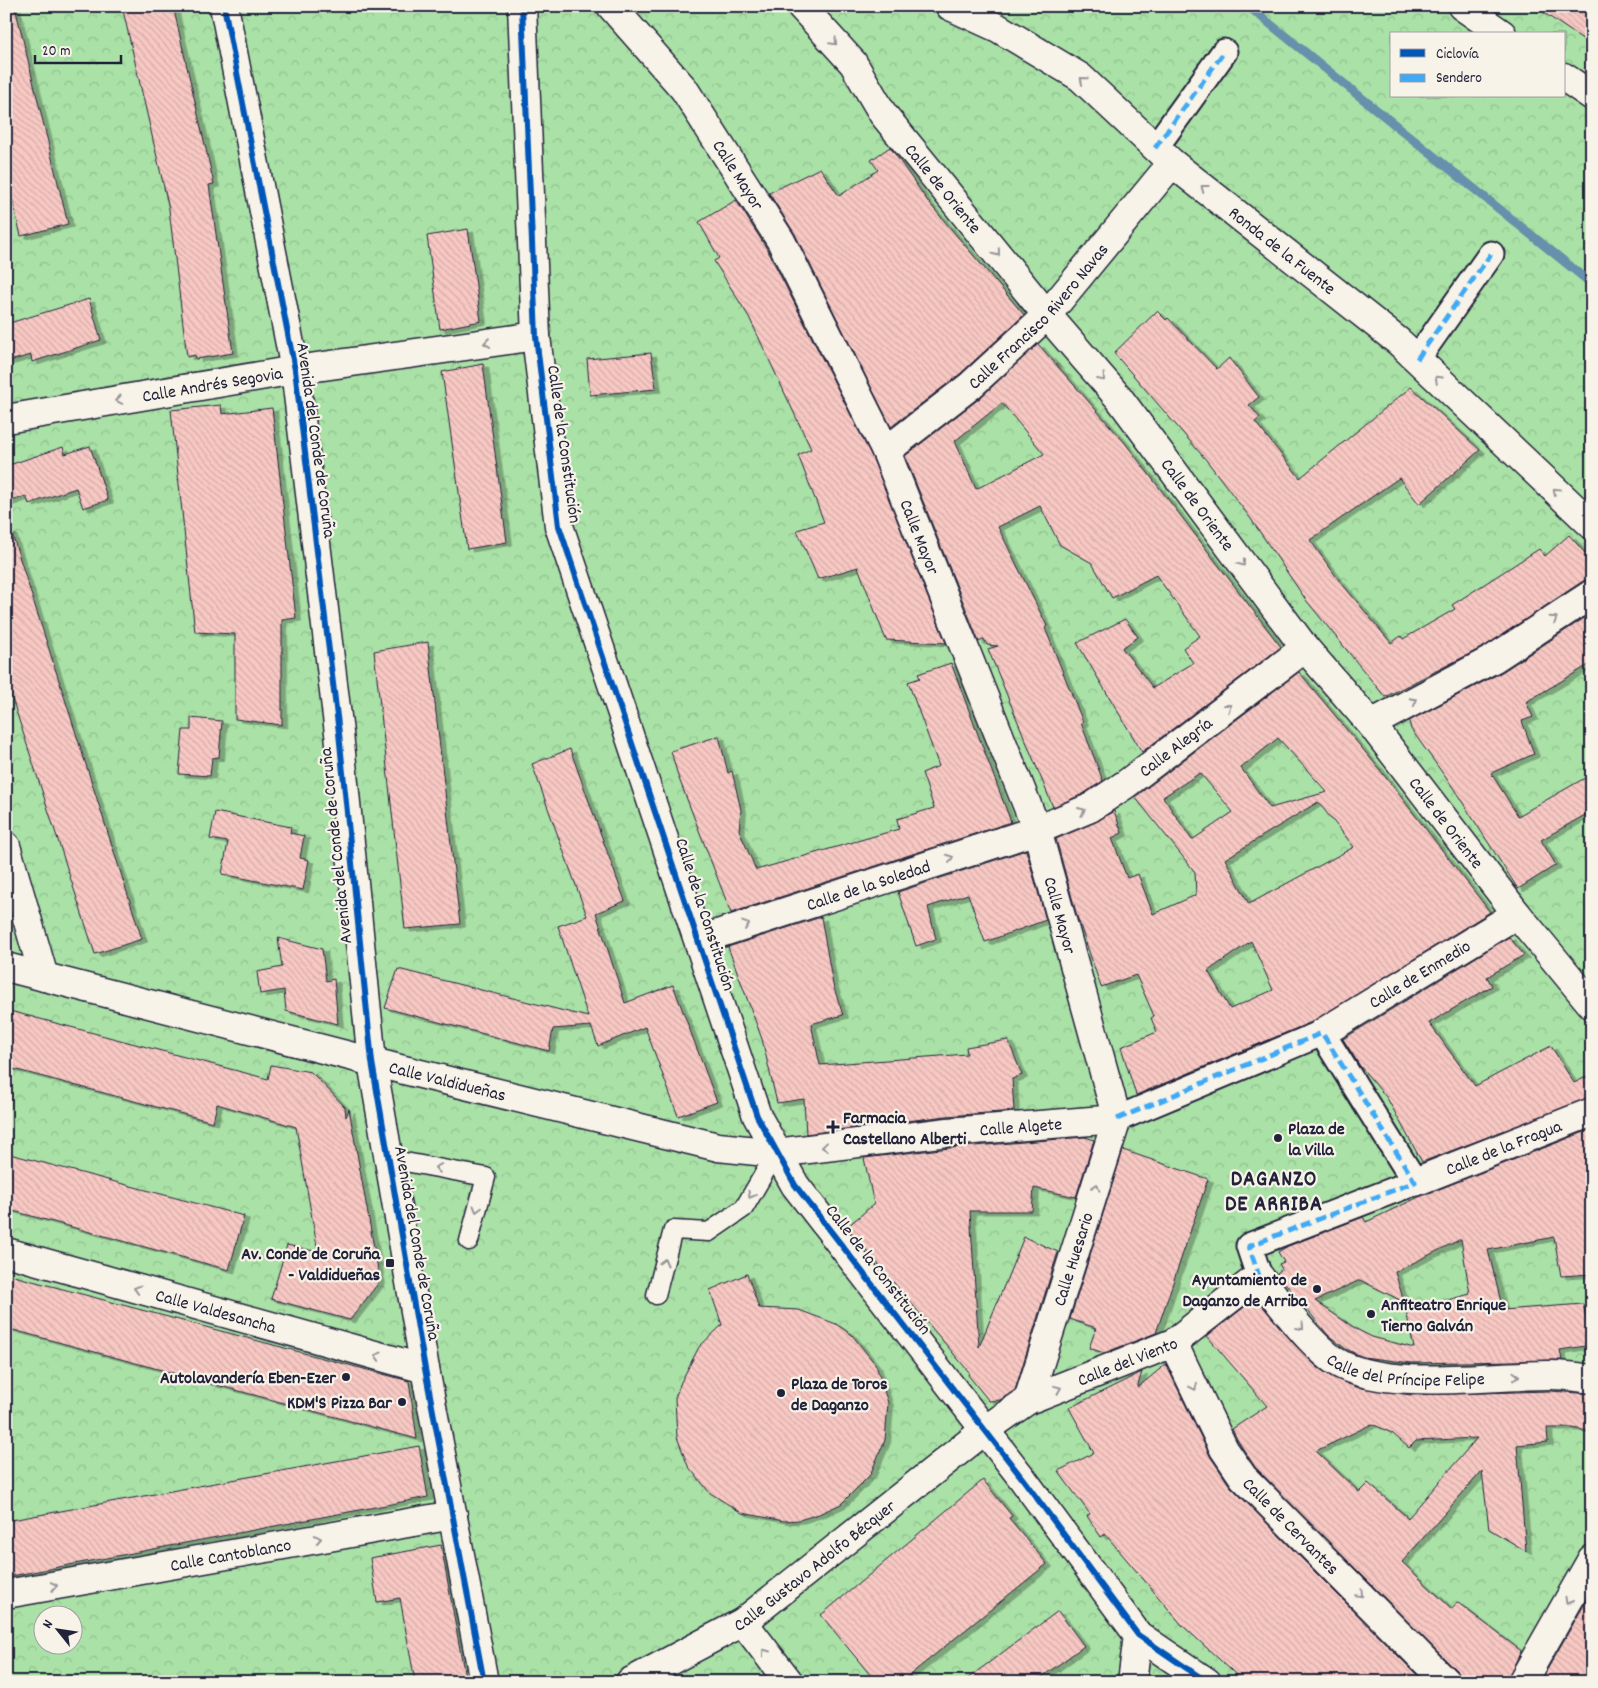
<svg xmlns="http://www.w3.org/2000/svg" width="1598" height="1688" font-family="Dekko,sans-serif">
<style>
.park{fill:url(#park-crowns);stroke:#668270;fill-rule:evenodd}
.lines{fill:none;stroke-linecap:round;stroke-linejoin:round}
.stream{stroke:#6690ab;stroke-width:9}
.building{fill:url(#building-back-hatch);stroke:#22223b;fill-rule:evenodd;filter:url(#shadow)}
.service-casing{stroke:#22223b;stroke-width:21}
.pedestrian-casing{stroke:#22223b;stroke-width:29}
.minor-casing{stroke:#22223b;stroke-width:31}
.service{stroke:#f7f3e8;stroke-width:18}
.pedestrian{stroke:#f7f3e8;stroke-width:25}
.minor{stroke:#f7f3e8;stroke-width:28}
.quiet{stroke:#3fa9f5;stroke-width:5;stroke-dasharray:10 5;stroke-linecap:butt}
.cycleway-casing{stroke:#f7f3e8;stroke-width:9}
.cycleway{stroke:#0057b8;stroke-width:6}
.oneway{stroke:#97959a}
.poi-dot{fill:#22223b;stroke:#f7f3e8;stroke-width:2}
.labels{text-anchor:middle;stroke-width:4.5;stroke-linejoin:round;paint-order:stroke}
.street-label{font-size:18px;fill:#22223b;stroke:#f7f3e8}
.poi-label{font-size:18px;font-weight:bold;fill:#22223b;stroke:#f7f3e8;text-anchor:start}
.district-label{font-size:22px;font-weight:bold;letter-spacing:1px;fill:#22223b;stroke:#f7f3e8}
</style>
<defs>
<pattern id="park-crowns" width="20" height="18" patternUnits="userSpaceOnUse" patternTransform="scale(1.25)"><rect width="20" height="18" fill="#a9e1a6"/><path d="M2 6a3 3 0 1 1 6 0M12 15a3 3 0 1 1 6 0" fill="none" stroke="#91c190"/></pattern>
<pattern id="building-back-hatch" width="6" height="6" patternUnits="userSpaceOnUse" patternTransform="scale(1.25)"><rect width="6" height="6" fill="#f8c8c3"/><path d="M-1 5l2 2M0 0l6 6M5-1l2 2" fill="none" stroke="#d4aca8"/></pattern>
<filter id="shadow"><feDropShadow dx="5.5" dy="3" stdDeviation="0" flood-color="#0004"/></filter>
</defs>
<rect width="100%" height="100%" fill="#f7f3e8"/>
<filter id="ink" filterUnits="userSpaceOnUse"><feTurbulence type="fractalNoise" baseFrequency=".02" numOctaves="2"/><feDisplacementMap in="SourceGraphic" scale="10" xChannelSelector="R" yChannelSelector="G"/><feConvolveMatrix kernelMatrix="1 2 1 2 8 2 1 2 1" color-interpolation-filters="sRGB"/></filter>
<g filter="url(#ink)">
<path class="park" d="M6,6H1592V1682H6ZM1392,34H1564V96H1392ZM42,1616H72V1646H42Z"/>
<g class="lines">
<path class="stream" d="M1248,6L1592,284"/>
</g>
<path class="building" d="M122,6H173L214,184L209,185L233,353L196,359L195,355L187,357L169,209Z
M1534,6H1592V45L1563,26Z
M15,7L68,224L21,236L6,173V8Z
M890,147L929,203L1024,315L960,374L891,427L795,234L769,193L820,168L839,196L878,170L871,160Z
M736,200L767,249L872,457L946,643L886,640L858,567L818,579L797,530L824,522L798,455L811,449L749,317L714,261L719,258L699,222Z
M468,229L481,321L440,329L427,236Z
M89,299L101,340L32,362L31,355L6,362V324Z
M1157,311L1166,320L1168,318L1217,369L1229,358L1259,397L1249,405L1260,418L1255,422L1300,478L1411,387L1480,450L1419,504L1399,478L1310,540L1338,579L1391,643L1401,636L1403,639L1455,609L1452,605L1539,549L1545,556L1569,535L1592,561V578L1583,581L1485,646L1385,697L1306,600L1251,519L1207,461L1114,353Z
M1038,344L1125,443L1281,647L1142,752L1077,643L1125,619L1138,637L1122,648L1153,688L1193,663L1183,648L1200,636L1156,575L1112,598L1092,563L1060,545L1040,506L998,527L1047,626L1045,628L1083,722L1081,723L1103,781L1083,794L1053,807L988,649L998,646L987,645L984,639L979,642L905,456L980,398ZM1002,403L1044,454L976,489L955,441Z
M651,353L656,389L590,395L587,359Z
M483,364L507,542L467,549L442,372Z
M221,405L222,414L272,408L296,618L282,620V725L235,719V634L195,632L171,410Z
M90,446L108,500L83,508L76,488L29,504L26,496L6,503V466L63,447L65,454Z
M11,531L142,939L95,954L6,680V532Z
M1592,613V663L1526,702L1533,717L1522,721L1534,754L1491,773L1518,816L1592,774V811L1541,840L1556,865L1518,889L1454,789L1411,729L1409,721L1502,672Z
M428,642L460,924L405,929L374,651Z
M951,663L1011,822L731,913L678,776L671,751L719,736L728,773L732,771L741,810L739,830L756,870L899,829L897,819L934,808L922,773L939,766L908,682L920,678L918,674Z
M1299,672L1380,770L1490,912L1312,1022L1136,1095L1121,1047L1157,1032L1151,1018L1154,1016L1136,975L1101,987L1077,916L1056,839L1096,822L1114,811L1122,833L1112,838L1127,878L1138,874L1153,914L1196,895L1195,872L1135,797ZM1278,738L1327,792L1270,808L1241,768ZM1200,773L1233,812L1192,840L1163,797ZM1318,802L1354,847L1249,904L1225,859ZM1251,941L1273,990L1230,1009L1208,971Z
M191,718L222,721L219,757L212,758L210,776L179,774L183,730H191Z
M570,749L625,901L596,913L625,1003L673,985L717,1102L678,1116L645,1027L598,1046L591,1026L553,1029L549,1051L385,1008L398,969L588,1017L558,926L587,916L532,764Z
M215,812L291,827L290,833L304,836L300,858L309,860L303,890L222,874L228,842L210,839Z
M1026,850L1046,920L985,942L968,894L928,907L936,939L916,946L898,892Z
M821,917L833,985L843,1015L811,1024L820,1065L967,1054L966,1047L1008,1040L1022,1075L1012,1079L1014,1111L946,1116L806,1134L804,1099L777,1103L762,1039L728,947Z
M1509,937L1524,955L1487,977L1492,986L1429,1023L1475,1086L1551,1046L1574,1083L1592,1074V1097L1422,1162L1387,1098L1360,1066L1343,1039Z
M278,938L322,949L326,981L334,979L338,1024L286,1011L284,990L260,994L257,972L282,967Z
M6,1010L268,1079L271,1065L311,1072L345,1107L346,1117L349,1109L380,1281L350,1320L271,1299L287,1245L318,1252L296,1127L217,1104L213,1122L6,1067Z
M1592,1129V1274L1561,1276L1554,1237L1488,1250L1503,1310L1583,1304L1592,1345L1560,1350L1562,1360L1412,1363L1363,1357L1346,1349L1328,1335L1277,1273L1282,1269L1279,1264L1284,1262L1278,1252L1288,1246L1363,1217L1366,1222L1419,1197ZM1461,1239L1470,1294L1406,1311L1414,1348L1372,1337L1356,1329L1315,1301L1360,1280L1404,1302L1395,1272Z
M1085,1137L1094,1140L1076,1197L1034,1188L1032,1211H970L979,1347L1024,1237L1058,1252L1015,1390L1000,1400L989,1401L968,1375L969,1372L847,1227L874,1204L864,1158L950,1148Z
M1123,1150L1208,1179L1156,1333L1104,1353L1089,1348L1096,1328L1070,1319Z
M6,1153L244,1216L229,1270L6,1209Z
M6,1274L409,1381L417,1439L6,1328Z
M747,1274L759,1308L799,1310L836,1324L852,1335L876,1365L888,1403L885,1440L870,1475L841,1504L819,1514L799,1520L784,1521L742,1513L710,1493L688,1466L677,1437L675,1398L681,1382L699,1347L722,1325L710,1290Z
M1256,1298L1295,1345L1317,1367L1332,1377L1356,1387L1411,1395L1550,1391L1592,1394V1432L1573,1428H1547L1548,1442L1517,1445L1526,1551L1489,1529L1482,1471L1402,1562L1452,1609L1457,1602L1521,1651L1506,1682H1461L1457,1671L1255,1467L1238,1441L1232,1429L1267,1406L1207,1336ZM1372,1424L1392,1433L1409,1448L1416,1441L1477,1438L1408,1518L1368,1483L1359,1492L1316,1451Z
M1166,1364L1210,1456L1230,1486L1424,1682H1244L1182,1625L1105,1534L1101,1537L1087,1516L1090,1514L1058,1471L1094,1453L1069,1408L1142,1372L1137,1388Z
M419,1446L428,1497L6,1577V1521Z
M983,1480L1012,1516L1009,1518L1047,1564L901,1682H876L821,1615Z
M441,1545L466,1682H415L400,1598L377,1602L370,1558Z
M1592,1591V1682H1540Z
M1058,1611L1084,1646L1035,1682H963Z"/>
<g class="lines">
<defs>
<path id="service" d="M389,1159L486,1177L469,1241
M656,1295L673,1230L709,1232L744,1208L776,1153"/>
<path id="pedestrian" d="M1155,148L1224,52
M1417,359L1491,254
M1117,1119L1322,1033L1415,1182L1249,1246L1259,1276"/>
<g id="minor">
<path d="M224,6L295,370L339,733L372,1062L425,1369L484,1682"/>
<path d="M522,6L536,336L559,526L757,1116L795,1185L1022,1478L1138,1635L1207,1682"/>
<path id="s1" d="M611,6L684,89L781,241L886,451L1037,830L1117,1119"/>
<path id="s2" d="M801,6L853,63L883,114L1047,315L1119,398L1305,648L1371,724L1517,914L1592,1005"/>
<path id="s3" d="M950,6L998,28L1080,77L1172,163L1399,342L1592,525"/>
<path d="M1462,6L1502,34"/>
<path d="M1564,77L1592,96"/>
<path id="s4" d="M6,419L295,370L536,336"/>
<path id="s5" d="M886,451L970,386L1047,315L1172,163"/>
<path d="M1371,724L1493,659L1592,594"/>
<path d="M6,846L44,977"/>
<path id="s6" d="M699,940L1037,830L1090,808L1126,784L1305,648"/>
<path id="s7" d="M6,967L400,1069L718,1147L776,1153L948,1132L1117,1119"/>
<path id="s8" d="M1322,1033L1517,914"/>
<path id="s9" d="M1415,1182L1592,1112"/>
<path id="s10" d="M6,1252L425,1369"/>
<path id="s11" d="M1173,1343L1224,1449L1243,1477L1446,1682"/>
<path id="s12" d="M1028,1400L1117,1119"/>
<path id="s13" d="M6,1594L453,1515"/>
<path d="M743,1622L789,1682"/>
<path id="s14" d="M630,1682L743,1622L985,1430L1028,1400L1173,1343L1259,1276C1278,1301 1312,1347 1338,1363C1387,1391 1493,1375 1550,1375C1564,1375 1578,1377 1592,1379"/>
<path d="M1132,1682L1138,1635"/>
<path d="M1522,1682L1592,1559"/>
</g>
</defs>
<use href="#service" class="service-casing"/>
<use href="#pedestrian" class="pedestrian-casing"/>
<use href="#minor" class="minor-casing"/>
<use href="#service" class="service"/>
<use href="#pedestrian" class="pedestrian"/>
<use href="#minor" class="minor"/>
<path class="quiet" d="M1155,148L1224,52
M1417,359L1491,254
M1117,1119L1322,1033L1415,1182L1249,1246L1259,1276"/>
<defs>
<path id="cycleway" d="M224,6L295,370L339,733L372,1062L425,1369L484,1682
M522,6L536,336L559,526L757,1116L795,1185L1022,1478L1138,1635L1207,1682"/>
</defs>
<use href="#cycleway" class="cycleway-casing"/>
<use href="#cycleway" class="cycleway"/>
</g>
<defs><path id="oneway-chevron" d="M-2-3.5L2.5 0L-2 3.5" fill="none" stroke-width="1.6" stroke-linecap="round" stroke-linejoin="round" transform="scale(1.25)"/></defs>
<g class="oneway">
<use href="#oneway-chevron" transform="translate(834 42) rotate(47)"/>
<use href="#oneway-chevron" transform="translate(1083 80) rotate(-140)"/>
<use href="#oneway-chevron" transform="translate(1204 188) rotate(-142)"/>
<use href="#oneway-chevron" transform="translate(997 253) rotate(51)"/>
<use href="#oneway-chevron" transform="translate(487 343) rotate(172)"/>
<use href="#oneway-chevron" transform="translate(1102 378) rotate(49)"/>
<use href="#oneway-chevron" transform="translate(1438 379) rotate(-137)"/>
<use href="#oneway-chevron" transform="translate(119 400) rotate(170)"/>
<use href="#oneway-chevron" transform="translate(1556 491) rotate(-137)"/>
<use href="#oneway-chevron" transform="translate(1242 563) rotate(53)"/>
<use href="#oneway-chevron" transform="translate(1554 619) rotate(-33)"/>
<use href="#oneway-chevron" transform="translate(1414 701) rotate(-28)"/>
<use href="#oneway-chevron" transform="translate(1228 707) rotate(-37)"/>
<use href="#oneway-chevron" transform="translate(1082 811) rotate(-23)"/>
<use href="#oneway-chevron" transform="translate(950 858) rotate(-18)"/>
<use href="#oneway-chevron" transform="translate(746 925) rotate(-18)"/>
<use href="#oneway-chevron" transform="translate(825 1147) rotate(173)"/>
<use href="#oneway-chevron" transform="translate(438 1168) rotate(-170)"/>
<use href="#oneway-chevron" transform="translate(1096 1187) rotate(-72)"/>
<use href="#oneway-chevron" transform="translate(751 1195) rotate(120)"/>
<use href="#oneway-chevron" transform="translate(477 1209) rotate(105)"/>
<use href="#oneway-chevron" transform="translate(664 1262) rotate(-76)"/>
<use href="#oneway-chevron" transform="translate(137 1289) rotate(-164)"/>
<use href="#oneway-chevron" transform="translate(1301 1327) rotate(48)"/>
<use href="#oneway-chevron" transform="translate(378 1356) rotate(-164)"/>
<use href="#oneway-chevron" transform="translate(1516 1376) rotate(-2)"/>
<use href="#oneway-chevron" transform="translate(1194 1387) rotate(65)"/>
<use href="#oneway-chevron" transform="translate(1058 1389) rotate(-22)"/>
<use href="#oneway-chevron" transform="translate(318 1539) rotate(-10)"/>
<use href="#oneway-chevron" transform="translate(54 1586) rotate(-10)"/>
<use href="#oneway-chevron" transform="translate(1360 1594) rotate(45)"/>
<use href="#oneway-chevron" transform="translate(1568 1601) rotate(120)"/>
<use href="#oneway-chevron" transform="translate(765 1652) rotate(-126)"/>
</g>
</g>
<g class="poi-dot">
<path d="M830.5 1119.5h5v5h5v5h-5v5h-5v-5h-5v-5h5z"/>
<circle cx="1278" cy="1138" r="5"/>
<rect x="385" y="1258" width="10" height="10" rx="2.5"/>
<circle cx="1317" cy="1289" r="5"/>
<circle cx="1371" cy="1314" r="5"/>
<circle cx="346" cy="1377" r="5"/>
<circle cx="781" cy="1393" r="5"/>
<circle cx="402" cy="1402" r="5"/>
</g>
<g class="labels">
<g class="street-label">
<text dy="6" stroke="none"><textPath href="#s1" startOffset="212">Calle Mayor</textPath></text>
<text dy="6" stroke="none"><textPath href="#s2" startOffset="232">Calle de Oriente</textPath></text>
<text dy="6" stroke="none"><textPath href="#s3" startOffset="415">Ronda de la Fuente</textPath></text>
<text dy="6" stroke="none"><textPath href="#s5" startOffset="204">Calle Francisco Rivero Navas</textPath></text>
<text dy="6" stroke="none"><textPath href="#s4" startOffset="209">Calle Andrés Segovia</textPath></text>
<text transform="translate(317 440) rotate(82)" y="6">Avenida del Conde de Coruña</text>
<text transform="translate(565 444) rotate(82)" y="6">Calle de la Constitución</text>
<text dy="6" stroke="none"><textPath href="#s2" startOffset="638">Calle de Oriente</textPath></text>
<text dy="6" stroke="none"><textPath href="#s1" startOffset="618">Calle Mayor</textPath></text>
<text dy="6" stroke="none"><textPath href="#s6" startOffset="518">Calle Alegría</textPath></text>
<text dy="6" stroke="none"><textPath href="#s2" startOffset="1042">Calle de Oriente</textPath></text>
<text transform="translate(335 846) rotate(-96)" y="6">Avenida del Conde de Coruña</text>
<text dy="6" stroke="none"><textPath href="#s6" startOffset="178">Calle de la Soledad</textPath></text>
<text transform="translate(706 914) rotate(72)" y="6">Calle de la Constitución</text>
<text dy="6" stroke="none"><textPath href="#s1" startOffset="1022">Calle Mayor</textPath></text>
<text dy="6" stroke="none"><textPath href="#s8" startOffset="114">Calle de Enmedio</textPath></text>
<text dy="6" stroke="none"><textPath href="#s7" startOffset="456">Calle Valdidueñas</textPath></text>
<text dy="6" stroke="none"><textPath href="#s7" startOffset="1039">Calle Algete</textPath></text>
<text dy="6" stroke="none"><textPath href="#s9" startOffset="95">Calle de la Fragua</textPath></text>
<text transform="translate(418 1243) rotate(80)" y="6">Avenida del Conde de Coruña</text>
<text dy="6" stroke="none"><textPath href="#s12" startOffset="148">Calle Huesario</textPath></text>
<text transform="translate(879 1269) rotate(52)" y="6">Calle de la Constitución</text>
<text dy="6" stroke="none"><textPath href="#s10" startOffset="218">Calle Valdesancha</textPath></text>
<text dy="6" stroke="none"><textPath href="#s14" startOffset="596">Calle del Viento</textPath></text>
<text dy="6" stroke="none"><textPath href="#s14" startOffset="941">Calle del Príncipe Felipe</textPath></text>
<text dy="6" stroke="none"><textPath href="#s11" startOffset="220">Calle de Cervantes</textPath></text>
<text dy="6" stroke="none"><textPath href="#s13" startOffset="228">Calle Cantoblanco</textPath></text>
<text dy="6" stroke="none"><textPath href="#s14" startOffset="219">Calle Gustavo Adolfo Bécquer</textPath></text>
</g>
<g class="poi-label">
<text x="843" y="1123">Farmacia<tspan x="843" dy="21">Castellano Alberti</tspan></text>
<text x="1288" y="1134">Plaza de<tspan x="1288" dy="21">la Villa</tspan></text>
<text x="380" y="1259" text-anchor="end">Av. Conde de Coruña<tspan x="380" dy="21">- Valdidueñas</tspan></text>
<text x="1307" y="1285" text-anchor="end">Ayuntamiento de<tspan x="1307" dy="21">Daganzo de Arriba</tspan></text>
<text x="1381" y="1310">Anfiteatro Enrique<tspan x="1381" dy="21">Tierno Galván</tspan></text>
<text x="336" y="1383" text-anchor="end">Autolavandería Eben-Ezer</text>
<text x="791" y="1389">Plaza de Toros<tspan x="791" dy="21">de Daganzo</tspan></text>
<text x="392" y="1408" text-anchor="end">KDM'S Pizza Bar</text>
</g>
<g class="district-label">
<text x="1274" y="1185">DAGANZO<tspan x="1274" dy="25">DE ARRIBA</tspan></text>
</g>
</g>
<rect width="1598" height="1688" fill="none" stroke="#f7f3e8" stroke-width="25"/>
<rect x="12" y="12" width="1573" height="1663" fill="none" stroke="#22223b" stroke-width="2" filter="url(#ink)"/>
<rect x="1390" y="32" width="175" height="65" fill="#f7f3e8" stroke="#a29fa3"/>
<rect x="1400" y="49" width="25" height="8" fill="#0057b8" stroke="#a29fa3"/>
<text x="1436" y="58" font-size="15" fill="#22223b">Ciclovía</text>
<rect x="1400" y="74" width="25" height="8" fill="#3fa9f5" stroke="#a29fa3"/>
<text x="1436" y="82" font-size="15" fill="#22223b">Sendero</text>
<g transform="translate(58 1630) rotate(300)"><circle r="24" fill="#f7f3e8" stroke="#a29fa3"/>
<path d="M0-4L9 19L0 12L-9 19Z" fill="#22223b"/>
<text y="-8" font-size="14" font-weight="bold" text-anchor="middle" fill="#22223b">N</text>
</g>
<path d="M35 55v8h86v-8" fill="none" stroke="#22223b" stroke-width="2.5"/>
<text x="42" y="55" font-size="15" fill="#22223b" stroke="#f7f3e8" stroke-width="4" paint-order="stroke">20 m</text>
</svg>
